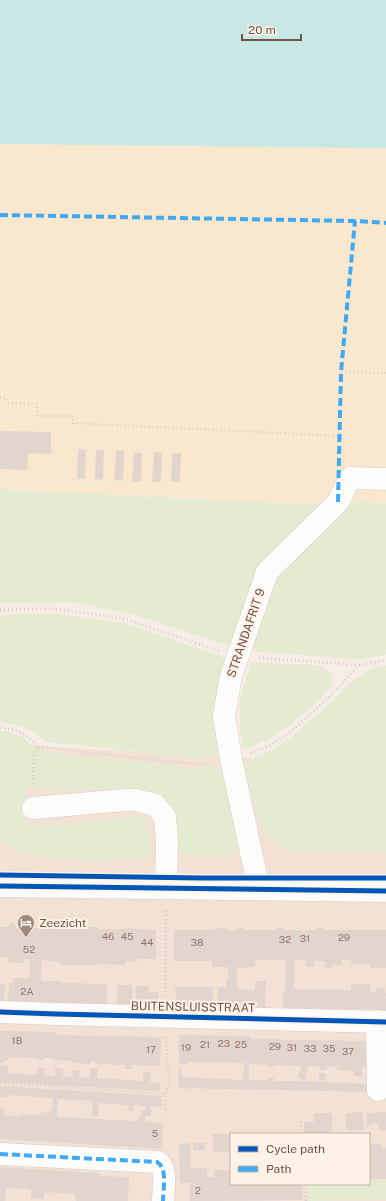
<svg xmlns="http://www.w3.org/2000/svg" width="386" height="1201" font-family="'Public Sans',sans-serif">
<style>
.residential{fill:#f2e2d6;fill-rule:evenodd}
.green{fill:#e4ebd1}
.sand{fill:#f9e8ce}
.water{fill:#c8e8e5}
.building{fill:#e2d5ce;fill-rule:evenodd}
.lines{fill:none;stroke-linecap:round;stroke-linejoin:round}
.minor-casing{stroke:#d7cbc4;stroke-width:23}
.path{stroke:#d7ccc9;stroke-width:2.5;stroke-dasharray:1 3;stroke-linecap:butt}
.minor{stroke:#fefcfb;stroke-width:22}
.quiet{stroke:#3fa9f5;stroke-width:4;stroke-dasharray:8 4;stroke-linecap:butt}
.cycleway-casing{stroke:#fff2e6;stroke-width:8}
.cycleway{stroke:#0057b8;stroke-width:5}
.labels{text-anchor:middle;stroke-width:4;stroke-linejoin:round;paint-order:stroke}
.number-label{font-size:10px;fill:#90746c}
.street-label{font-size:12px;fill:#725148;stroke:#fff2e6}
.poi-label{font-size:12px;fill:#725148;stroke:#fff2e6;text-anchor:start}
</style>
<rect width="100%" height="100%" fill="#f6eee6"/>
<path class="residential" d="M0,744L386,766V1201H0ZM231,1134H369V1184H231Z"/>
<path class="green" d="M0,489L306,504L321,503L262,562L233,647L136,615L72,602L0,603Z
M354,501L386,503V655L359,659L258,652L254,649L253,644L273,581Z
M14,614H57L128,624L229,659L225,755L193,758L47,742C33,729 18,724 0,722V616Z
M251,662L316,665C325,667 334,671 332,682C330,695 283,731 271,738C262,742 252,746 243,750L240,728V701Z
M386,665V852H297L283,848L269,837L261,824L255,809L244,761L263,755L285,742L324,709L354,680L372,669Z
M0,731H7L24,738L31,745L43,752L192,768L225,765L242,845L238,851L229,856L182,855L177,851V823L173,808L157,794L130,789H52L26,787V824L34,826H61L137,816L144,818L149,828L151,855C118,865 59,861 26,853C17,850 9,846 0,843Z
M369,1182H386V1200L308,1201V1184H369Z"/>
<path class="sand" d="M0,144L386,148V503L354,501L306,504L0,489Z"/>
<path class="water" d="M0,0H386V148L0,144Z"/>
<path class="building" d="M0,431L51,432V454L28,453L27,470L0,469Z
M78,449L86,450L85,479H77Z
M96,450H104L103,480L95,479Z
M116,451H124L123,481L114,480Z
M154,452L162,453L161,482H152Z
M134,453H142L141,482H132Z
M172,453H181L180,482H171Z
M10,922L17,925L16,928H51V926H59V928H69L70,926H78V928L88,929V927H98V929H127V928L156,930V959H137V962L125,961V965L98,964V965H61V962L42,960L41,981H61V983L107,984V1004L8,1002L9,983H13V978H30V959H24V963H9V957H0V927H9Z
M215,928H226V930H238V928H243V930H276V928H284V930H316V928H324V930H386V968H370V964H351V960H342V965H332V968H325V961H314V967H306V960H295L294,989L351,990V984H370V992L376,993V988H385V993H386V1010L283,1008V996L285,991L286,960H256L255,967L237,968V989L255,990V981H266L265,1008L217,1007L218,987H226V980H228V967H212V961H174V930H215Z
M0,984H5L4,1001H0Z
M117,985H132V1005L117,1004Z
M136,986H149V992H158L159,1005H136Z
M175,987H213V1006H177Z
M0,1031L56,1032V1035L161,1037L160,1066L132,1065V1069H125V1065L96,1064V1062L90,1061V1064L73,1063V1061L53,1060V1058H45L44,1060H38L37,1058L9,1057V1060H5V1063H0Z
M179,1035L250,1036V1039L373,1041L372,1067H362V1077L354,1076V1071L337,1070V1067L327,1066V1070H320V1066H308L305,1081L372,1084V1092L178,1088L179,1067H181V1077L243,1080L244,1063L187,1062V1064H179ZM249,1064L269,1065V1067H274V1065L301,1066V1072H299L298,1078H301V1081H274V1078H267V1080H249Z
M0,1065L8,1066V1073L37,1075V1068H45L44,1075L55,1076V1068L63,1069V1076L72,1077L73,1070H80L79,1077L90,1078V1068L98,1069L97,1078L143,1081V1072H151L150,1082L160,1083V1091L0,1082Z
M319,1073H325V1080H319Z
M0,1086L161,1096L162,1107L151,1106V1116H145V1122L163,1123L162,1149L0,1139V1108L4,1109V1115L21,1116L22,1114L39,1115V1112L49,1113V1111H52L53,1098L5,1095V1097H0ZM58,1099L93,1101L92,1117H98L99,1103L128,1105V1111L133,1112L134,1105L146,1106L145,1111L141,1110V1118L138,1117V1121L57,1117Z
M363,1112L364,1130H346V1113Z
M386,1112V1130H378V1123H371V1126H367V1113Z
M314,1113H332V1133H304V1122H314Z
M213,1134H231V1152H213Z
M190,1143L191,1168H207V1177H214V1170H231V1184H302V1200L190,1201V1183H180L179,1144Z
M193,1143H205V1150H193Z
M370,1144H381V1148H386V1179H369V1148H371Z
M0,1167L100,1173V1176L129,1177L128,1201H76L75,1194L44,1192V1199L31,1198V1189L6,1188L5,1201H0Z"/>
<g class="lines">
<defs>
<path id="minor" d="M33,808L125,800H136L155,805L165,817L167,841L166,888
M0,886L386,891
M259,889L231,759L224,716L231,676L267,572L338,502L350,478L386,479
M0,1012L56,1014L386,1022
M377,1021L378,1090
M0,1154L157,1162C168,1168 163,1190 163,1201"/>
</defs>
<use href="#minor" class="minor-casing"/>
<path class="path" d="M341,372L386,373
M0,398H7L8,403L37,404V416H73V423L339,436
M0,610L49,608L122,618L219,651
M259,658L360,665L386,660
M0,728C16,729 27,734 37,746L161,761L199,764L211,762
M251,753C291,741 331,694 360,665
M32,788L34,758L37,746
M165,996L166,909
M166,1037L169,1085L165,1094V1108L168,1115
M0,1083L165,1094
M301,1121V1134
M304,1184L306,1201"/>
<use href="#minor" class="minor"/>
<path class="quiet" d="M0,215L355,221L386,223
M338,502L341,372L355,221
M0,1154L157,1162C168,1168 163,1190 163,1201"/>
<defs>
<path id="cycleway" d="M0,875L202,878H386
M0,886L386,891
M0,1012L56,1014L386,1022"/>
</defs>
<use href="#cycleway" class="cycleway-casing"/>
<use href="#cycleway" class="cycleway"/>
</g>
<defs>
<symbol id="hotel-pin" viewBox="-11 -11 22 30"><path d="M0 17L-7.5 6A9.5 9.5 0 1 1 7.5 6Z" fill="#a0887f" stroke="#fff2e6"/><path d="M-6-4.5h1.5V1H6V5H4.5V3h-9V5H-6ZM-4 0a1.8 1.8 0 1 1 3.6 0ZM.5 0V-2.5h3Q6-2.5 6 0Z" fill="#fff"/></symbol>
</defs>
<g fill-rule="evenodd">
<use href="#hotel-pin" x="16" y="913" width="20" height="27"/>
</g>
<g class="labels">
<g class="number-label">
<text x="108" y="940">46</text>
<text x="127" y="940">45</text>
<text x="344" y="941">29</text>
<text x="305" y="942">31</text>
<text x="285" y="943">32</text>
<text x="147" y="946">44</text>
<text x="197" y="946">38</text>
<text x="29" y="953">52</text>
<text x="27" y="995">2A</text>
<text x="17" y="1044">1B</text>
<text x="224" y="1047">23</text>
<text x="205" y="1048">21</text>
<text x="241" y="1048">25</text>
<text x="275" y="1050">29</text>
<text x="186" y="1051">19</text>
<text x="292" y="1051">31</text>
<text x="310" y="1052">33</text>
<text x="329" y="1052">35</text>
<text x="151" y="1053">17</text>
<text x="348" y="1055">37</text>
<text x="155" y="1137">5</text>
<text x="198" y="1194">2</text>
</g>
<g class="street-label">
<text transform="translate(246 633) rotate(-71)" y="4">STRANDAFRIT 9</text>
<text transform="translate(193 1007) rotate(1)" y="4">BUITENSLUISSTRAAT</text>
</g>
<g class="poi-label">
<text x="39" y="927">Zeezicht</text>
</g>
</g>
<rect x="230" y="1133" width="140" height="52" fill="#fff2e6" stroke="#c7b2a7"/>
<rect x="238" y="1146" width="20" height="6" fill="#0057b8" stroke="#c7b2a7"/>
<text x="266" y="1153" font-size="12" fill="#725148">Cycle path</text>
<rect x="238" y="1166" width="20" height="6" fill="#3fa9f5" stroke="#c7b2a7"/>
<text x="266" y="1173" font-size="12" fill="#725148">Path</text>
<path d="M242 34v6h59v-6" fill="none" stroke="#725148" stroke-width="2"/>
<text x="248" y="34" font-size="12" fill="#725148" stroke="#fff2e6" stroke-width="3" paint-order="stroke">20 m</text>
</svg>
